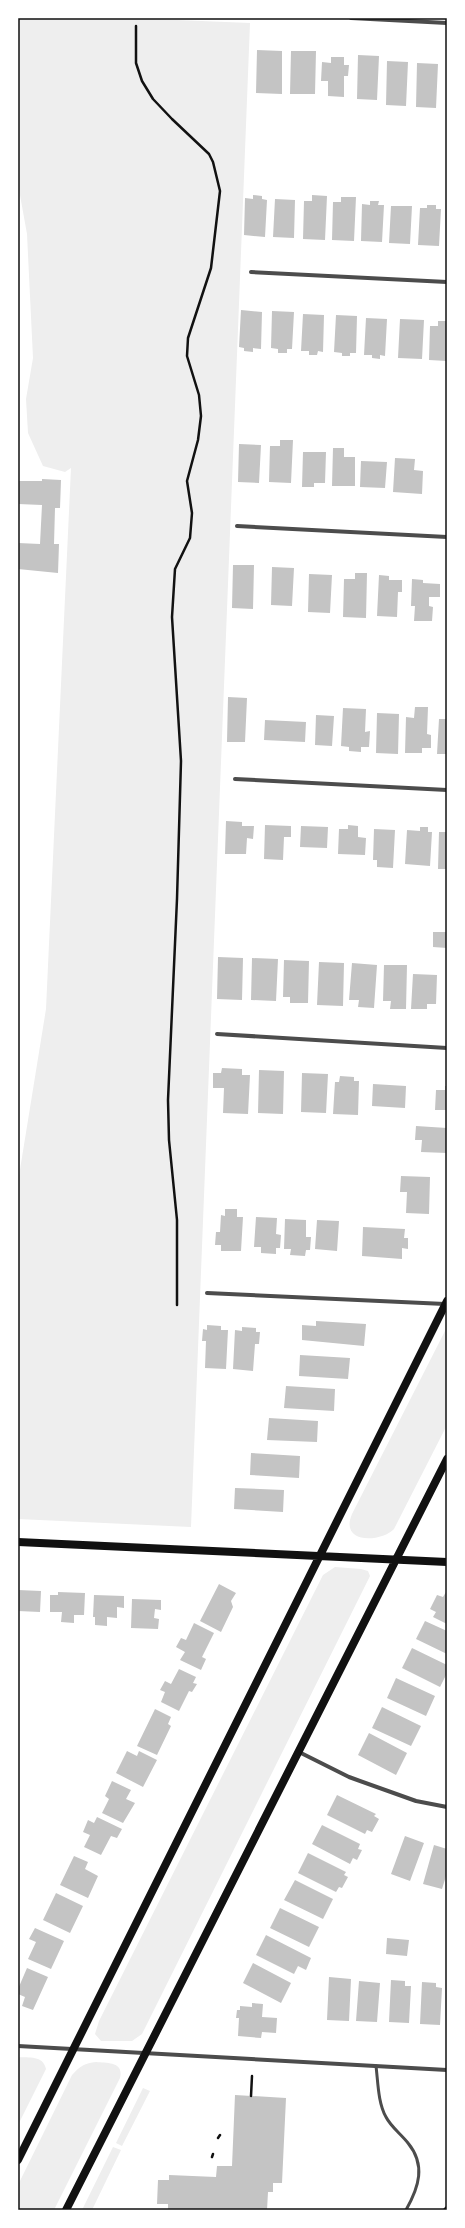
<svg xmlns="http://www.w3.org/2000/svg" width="465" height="2228" font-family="Mulish,sans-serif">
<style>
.green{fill:#eee}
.building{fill:#c4c4c4}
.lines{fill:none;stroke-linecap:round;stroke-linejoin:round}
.path{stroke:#111;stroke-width:2.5}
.service{stroke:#4c4c4c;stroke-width:3}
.minor{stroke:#4c4c4c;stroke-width:4}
.secondary{stroke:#111;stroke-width:8}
.neatline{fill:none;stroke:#111;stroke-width:1.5}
</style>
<rect width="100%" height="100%" fill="#fff"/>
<path class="green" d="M18,18H128L250,23L191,1527L18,1519V1182L46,1009L71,468L65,472L43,466L28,433L26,399L33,358L27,234L18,184Z
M447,1327V1425L394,1529C382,1542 339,1545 352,1514Z
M335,1567L361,1569L368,1571L370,1576L142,2034L132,2041H101L95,2034L99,2021L323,1575Z
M18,2057C29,2058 43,2055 46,2069L18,2125Z
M96,2062C108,2063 124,2062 120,2078L54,2210H18V2185L72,2075C80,2066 85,2063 96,2062Z
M143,2088L150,2091L122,2146L116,2143Z
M113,2147L121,2150L92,2210H82Z"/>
<path class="building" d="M257,50L282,51V94L256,93Z
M291,51H316L315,94H290Z
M358,55L379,56L377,100L357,99Z
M331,57H344V65H349L348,76H344V97L328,96V81H321L322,62L331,63Z
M387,61L408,62L406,106L386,105Z
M417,63L438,64L436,108L416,107Z
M253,195L262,196V199L267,200L265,237L244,235L245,198L253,199Z
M312,195L327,196L325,240L303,239L304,201H312Z
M341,197H356L354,241L332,240L333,202H341Z
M275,199L295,200L294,238L273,237Z
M370,201H379L378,205H384L382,242L361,241L362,204L370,205Z
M427,205H436V209H441L439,246L418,245L420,208H427Z
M391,206H412L410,244L389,243Z
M241,310L262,312L261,349L253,348V352L244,351V348L239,347Z
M272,311L294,312L292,349H287V353H278V349L271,348Z
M303,314L324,315L323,352L318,351L317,355H309V351H301Z
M336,315L357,316L356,353H350V356H342V353L334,352Z
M366,318L387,319L385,356L380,355V359L372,358V355H364Z
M400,319L424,320L422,359L398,358Z
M438,321H447V361L429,360L430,326H438Z
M280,440H293L291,483L269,482L270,446H280Z
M239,444L261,445L259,483L238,482Z
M333,448H344V457H355V486H332Z
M303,452H326L325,483H314V487H302Z
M395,458L415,459L414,470L423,471L422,494L393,492Z
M361,461L387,462L385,488L360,487Z
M42,479L61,480L60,508H55L54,544H59L58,573L18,569V543L40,544L42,505L18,504V481H42Z
M233,565H254L253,609L232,608Z
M272,567L294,568L292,606L271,605Z
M355,573H367L366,618L343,617L344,579H355Z
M309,574L332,575L330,613L308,612Z
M379,575L389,576V580H402V592H398L397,617L377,616Z
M412,579L423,580V583L440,584V597H429V606L433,607L432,621H414L415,606H411Z
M228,697L247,698L245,742H227Z
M415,707H428L427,734L431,735V748H422V753H405L406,717L414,718Z
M343,708L366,709L365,732L370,731L369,747H361V752L349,751V747L341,746Z
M377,713L399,714L398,754L376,753Z
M316,715L334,716L332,746L315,745Z
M439,719H447V754H437Z
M265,720L306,722L305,742L264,740Z
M226,821L242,822V826H254L253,839L247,838L246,854H225Z
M265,825L291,826V837H284L283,860L264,859Z
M348,825L358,826V837L366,838L365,855L338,854L339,829H348Z
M301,826L328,827L327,848L300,847Z
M420,827H428V832H432L430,866L405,864L407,830L420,831Z
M374,829L395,830L393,868L377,867V860H373Z
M439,832H447V869H438Z
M433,932H447V948L433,947Z
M218,957L243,958L242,1000L217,999Z
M252,958L278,959L276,1001L251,1000Z
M284,960L309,961L308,1003H290V997H283Z
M319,962L344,963L343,1006L317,1005Z
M352,963L377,965L374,1008L358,1007L359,1000H349Z
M384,965H407L406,1009H390L391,1001H383Z
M413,974L437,975L436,1004H427V1009H411Z
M222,1068L242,1069V1075H250L248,1114L223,1113L224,1088H213V1073H221Z
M259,1070L284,1071L283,1114L258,1113Z
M302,1073L328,1074L326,1113L301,1112Z
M340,1076L354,1077V1081H359L358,1115L333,1114L335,1082H339Z
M373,1084L406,1086L405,1108L372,1106Z
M445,1086H447V1110H435L436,1090H445Z
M416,1126L447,1128V1153L421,1152L422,1140H415Z
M401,1176L430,1177L429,1214L406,1213L407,1192H400Z
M225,1209H237V1217H243L241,1251H221V1245H215L216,1232H220L221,1215L225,1216Z
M256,1217L277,1218L276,1234L281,1235L280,1248H276V1254L261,1253V1247H254Z
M285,1219L306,1220V1237H311L310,1250H306L305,1256L290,1255L291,1249H284Z
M317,1220L339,1221L337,1251L315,1249Z
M363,1227L405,1229L404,1238H408V1249L402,1248V1259L362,1256Z
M316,1321L366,1324L364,1346L302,1340V1325L316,1326Z
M207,1325L221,1326V1330H228L226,1369L205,1368L206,1341H202L203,1329L207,1330Z
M242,1327L256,1328V1332H260L259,1344H255L253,1371L233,1369L235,1330L242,1331Z
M300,1355L350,1358L348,1379L299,1376Z
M286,1386L335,1389L334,1411L284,1408Z
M269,1418L318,1421L317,1442L267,1440Z
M251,1453L300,1456L299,1478L250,1475Z
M235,1488L284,1490L283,1512L234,1509Z
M219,1584L236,1593L231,1601L233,1607L221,1632L200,1621Z
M18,1590L41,1591L40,1612L18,1611Z
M58,1592L85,1593L84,1615H74V1623L61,1622L62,1612H50V1595H58Z
M446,1592H447V1624L433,1617L436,1612L430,1609L437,1595L443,1597Z
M94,1595L124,1596V1608L117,1607V1618L107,1617V1626L95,1625V1617H93Z
M132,1599L161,1600V1610L155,1609L154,1618L159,1619L158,1629L131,1628Z
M425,1621L447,1631V1654L416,1639Z
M194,1623L214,1633L202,1657L206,1659L201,1670L180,1660L185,1652L176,1647L181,1638L186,1640Z
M412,1648L447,1665V1673L440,1687L402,1668Z
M179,1669L196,1677L193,1683L197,1684L192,1692L189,1691L179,1711L161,1702L165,1692L160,1690L165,1681L171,1684Z
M396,1678L435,1696L426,1716L387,1698Z
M382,1707L421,1726L411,1746L372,1728Z
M155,1709L171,1717L168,1724L171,1726L157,1755L137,1746Z
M369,1733L407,1753L396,1775L358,1755Z
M127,1751L137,1756L139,1751L157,1760L143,1787L116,1773Z
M112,1781L131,1790L126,1799L135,1803L123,1823L102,1813L109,1799L105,1796Z
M337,1795L376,1814L374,1816L379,1819L372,1832L367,1830L365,1834L327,1815Z
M97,1817L122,1829L117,1838L111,1836L101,1855L84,1847L90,1835L83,1832L88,1820L94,1823Z
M322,1825L360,1844L358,1849L362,1850L357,1860L353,1858L350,1864L312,1844Z
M405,1836L424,1843L410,1881L391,1874Z
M434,1845L447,1849V1873L442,1889L423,1884Z
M308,1853L346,1872L344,1875L348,1877L342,1888L339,1887L336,1892L298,1873Z
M74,1856L88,1862L85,1869L98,1876L88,1898L60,1885Z
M295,1880L333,1899L323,1919L284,1900Z
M56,1893L83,1906L70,1933L43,1920Z
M280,1908L319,1927L309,1947L270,1928Z
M35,1928L64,1941L51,1969L28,1959L36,1942L29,1939Z
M266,1935L311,1958L306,1970L298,1966L294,1974L256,1955Z
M387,1938L409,1940L407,1956L386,1954Z
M253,1963L291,1983L281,2003L243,1983Z
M27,1968L48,1977L33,2010L22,2006L25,1997L18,1994V1989Z
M329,1977L351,1979L349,2021L327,2020Z
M391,1980L405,1981V1986H411L409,2023L389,2022Z
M359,1981L380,1983L377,2022L356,2021Z
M422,1982L436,1983V1987L442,1988L440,2025L420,2024Z
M252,2003L263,2004L262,2017L277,2018L276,2033L262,2032L261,2038L238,2036L239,2018H236L237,2010H240V2006L252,2007Z
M235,2095L286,2098L282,2183H273V2192H268L267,2210H168V2204H157L158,2180H169V2175L216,2177L217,2166H232Z"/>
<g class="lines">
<path class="path" d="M136,26V63L142,81L153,99L172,119L209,154L213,162L220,191L211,268L188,338L187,356L199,395L201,416L198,440L187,481L192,513L190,538L175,569L172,617L181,761L177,899L168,1100L169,1140L177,1220V1305
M251,2096L252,2076
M218,2138L220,2135
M212,2157L213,2154
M444,2210L447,2207"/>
<path class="service" d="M376,2066C378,2082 378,2103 386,2117C391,2127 401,2134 408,2143C426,2165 419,2187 406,2210"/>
<path class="minor" d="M351,18L447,23
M251,272L447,282
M237,526L447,537
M235,779L447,790
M217,1034L447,1048
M207,1293L445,1304
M299,1752L349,1777L416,1801L447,1807
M18,2046L447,2070"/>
<path class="secondary" d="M18,1542L447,1562
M18,2160L447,1301
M66,2210L447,1459"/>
</g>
<rect width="465" height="2228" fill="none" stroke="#ffffff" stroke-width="38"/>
<rect x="19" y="19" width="427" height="2190" class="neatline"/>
</svg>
